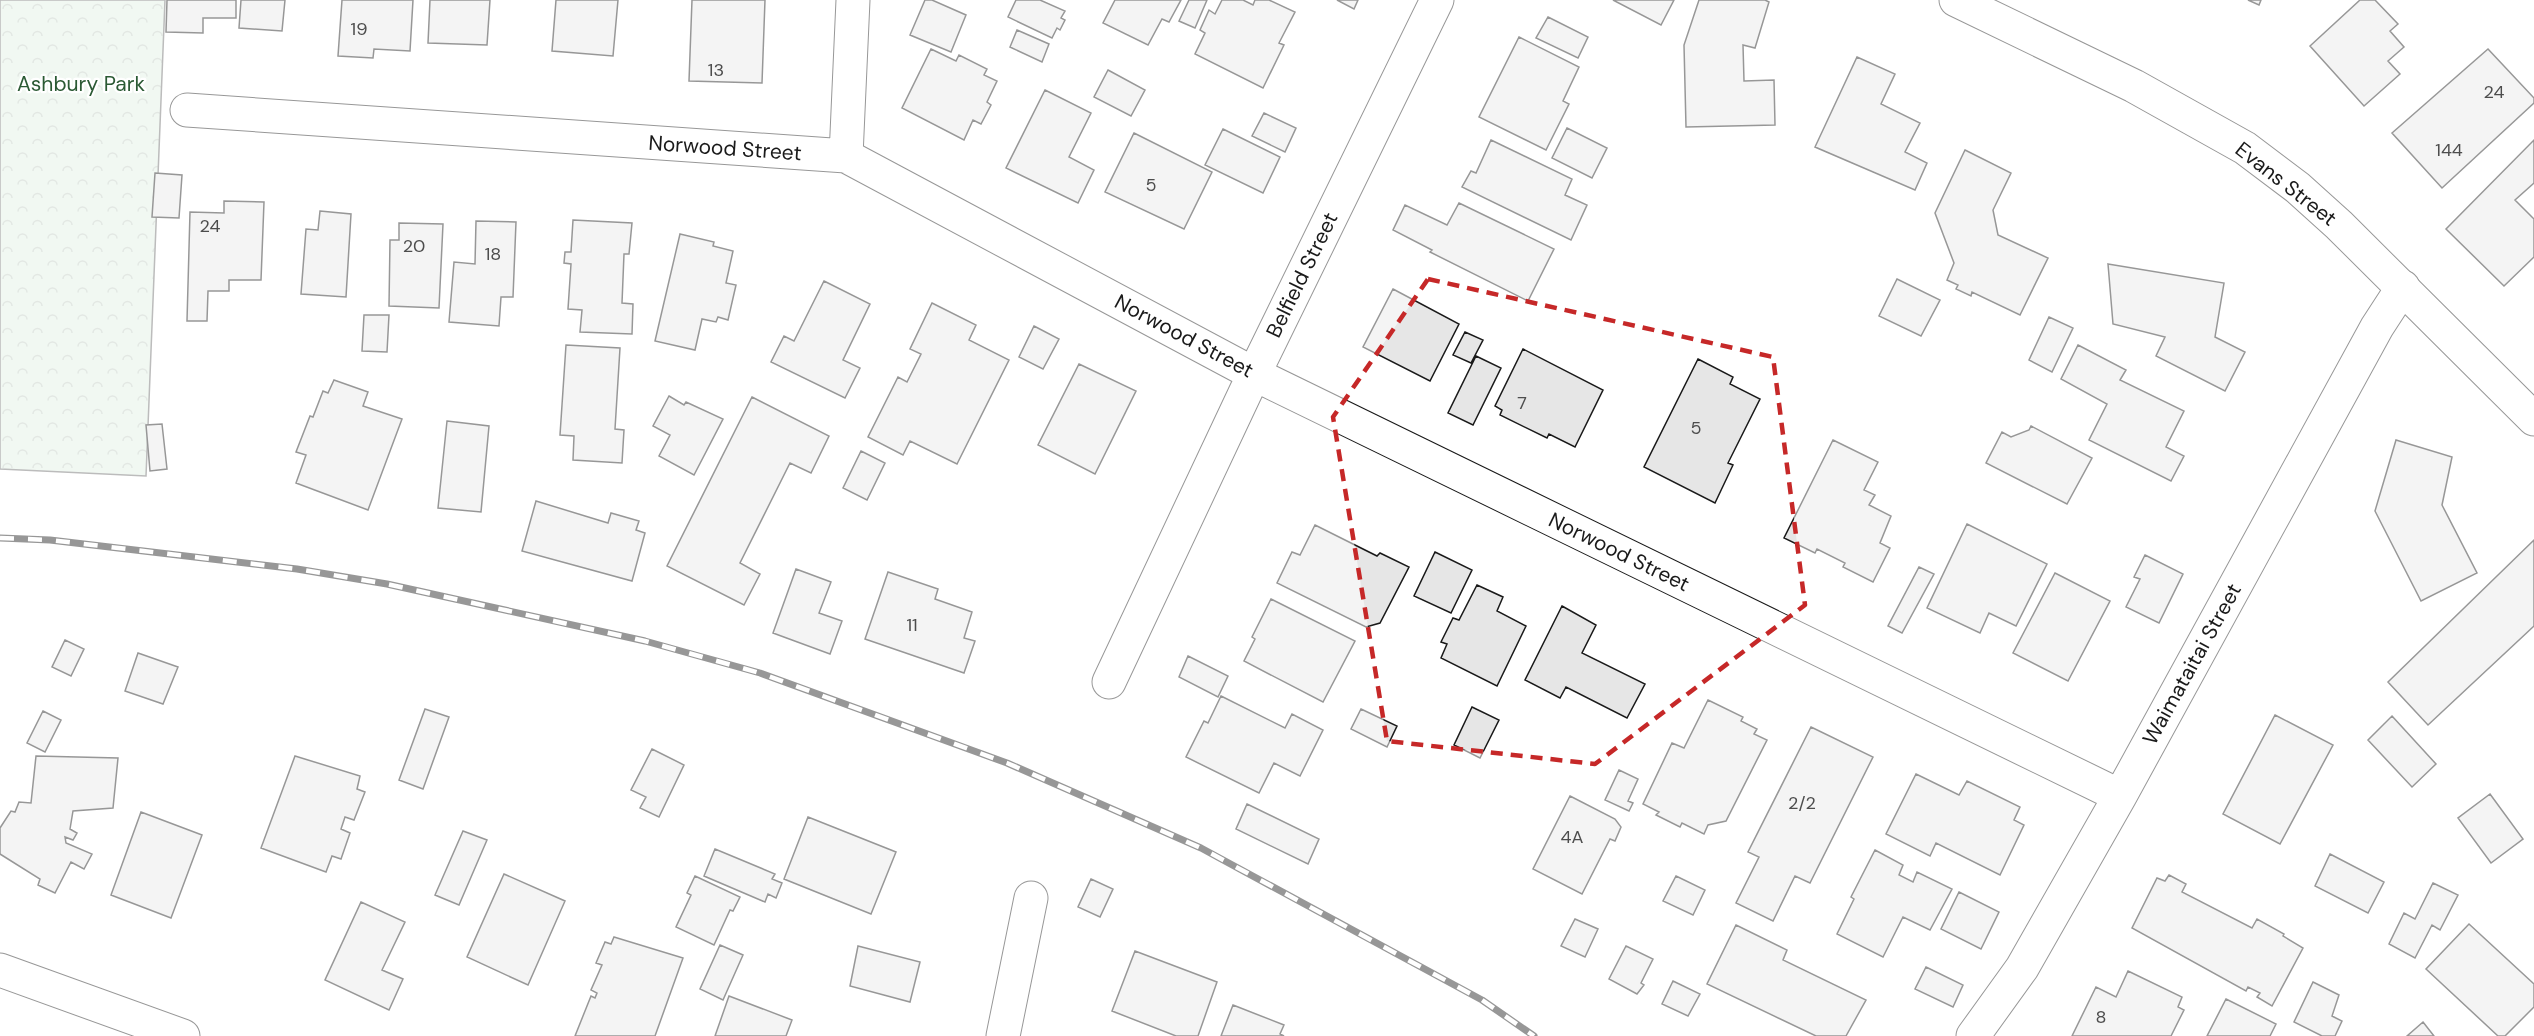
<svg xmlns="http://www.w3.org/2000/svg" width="2534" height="1036" font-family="'DM Sans',sans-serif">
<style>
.park{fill:url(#park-crowns);stroke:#6a6a6a;stroke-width:1.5}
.building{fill:#e6e6e6;stroke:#1a1a1a;stroke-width:1.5}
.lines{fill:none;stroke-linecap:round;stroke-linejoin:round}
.minor-casing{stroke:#1a1a1a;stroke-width:35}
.highway-casing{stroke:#1a1a1a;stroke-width:35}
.minor{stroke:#fff;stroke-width:33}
.highway{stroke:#fff;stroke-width:33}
.rail-casing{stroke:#1a1a1a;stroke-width:7}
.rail{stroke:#fff;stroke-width:4.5;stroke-dasharray:14;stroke-linecap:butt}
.marked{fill:none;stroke:#c62828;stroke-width:4.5;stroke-dasharray:12 8;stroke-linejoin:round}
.labels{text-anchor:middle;stroke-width:4.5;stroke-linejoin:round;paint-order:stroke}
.number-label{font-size:18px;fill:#4d4d4d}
.park-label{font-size:21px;fill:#2b5a34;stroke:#fff}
.street-label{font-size:21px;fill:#1a1a1a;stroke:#fff}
</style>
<defs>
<pattern id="park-crowns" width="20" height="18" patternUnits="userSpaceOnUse" patternTransform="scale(1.5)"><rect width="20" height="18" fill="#e0efe3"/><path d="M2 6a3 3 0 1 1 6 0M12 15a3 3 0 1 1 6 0" fill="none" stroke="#c0ccc2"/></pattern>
</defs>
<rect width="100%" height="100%" fill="#fff"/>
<path class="park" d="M0,0H165L146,476L0,469Z"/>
<path class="building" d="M167,0H236V18H203V33L166,32Z
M241,0H285L282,31L239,28Z
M342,0H413L410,51L374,49L373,58L338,56Z
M430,0H490L487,45L428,43Z
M556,0H618L613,56L552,51Z
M692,0H765L762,83L689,81Z
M925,0H932L966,15L951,52L910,35Z
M1016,0H1040L1065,11L1061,18L1065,20L1060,30L1057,28L1052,38L1008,17Z
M1115,0H1181L1169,22L1162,19L1148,45L1103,23Z
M1189,0H1207L1195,28L1179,21Z
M1222,0H1243L1253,5L1255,0H1269L1295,12L1279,43L1284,45L1263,88L1195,54L1205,33L1200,30L1209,10L1215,14Z
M1337,0H1358L1354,9Z
M1613,0H1674L1661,25Z
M1699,0H1765L1769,2L1755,48L1743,45L1744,81L1774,80L1775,125L1686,127L1684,45Z
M2248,0H2261L2259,5Z
M2360,0H2375L2398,24L2390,31L2404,47L2388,61L2400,74L2364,106L2310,46Z
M1548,17L1588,37L1578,58L1536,38Z
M1017,30L1049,44L1042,62L1010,47Z
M1519,37L1579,67L1563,101L1569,104L1546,150L1479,117Z
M931,49L956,61L959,55L987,69L984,75L997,81L987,102L991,105L981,124L973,120L964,140L902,108Z
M2488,49L2534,98V103L2442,188L2392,133Z
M1857,57L1895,74L1881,104L1920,123L1905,152L1927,163L1915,190L1815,147Z
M1108,70L1145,90L1131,116L1094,97Z
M1045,90L1091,113L1069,157L1094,170L1078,203L1006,168Z
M1264,113L1296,128L1285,152L1252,136Z
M1567,128L1607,148L1592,178L1552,158Z
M1223,129L1280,157L1263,193L1205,165Z
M1134,133L1212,172L1184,229L1105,192Z
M1491,140L1572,179L1565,195L1587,205L1571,240L1462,187L1471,171L1476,173Z
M2534,140V183L2515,200L2534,219V257L2504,286L2446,229Z
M1965,150L2011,173L1993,210L1998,235L2048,258L2020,315L1972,292L1971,296L1956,289L1958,285L1947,280L1954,263L1935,213Z
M155,173L182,175L179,218L152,217Z
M224,201L264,202L261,280H229V291H208L207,321H187L190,212L224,213Z
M1459,203L1554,249L1528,301L1430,252L1432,250L1393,230L1405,205L1447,225Z
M320,211L351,214L346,297L301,294L306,229L318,230Z
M573,220L632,223L629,254H624L622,303L633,304L632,334L580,332L582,310L568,309L571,264L564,263L565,252H571Z
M476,221L516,222L513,297H501L499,326L449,322L454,262L475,264Z
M399,223L443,224L439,308L389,306L390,240H399Z
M680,234L714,242L713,246L733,251L726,283L736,285L728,320L718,317L716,322L702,319L695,350L655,341Z
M2108,264L2224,283L2215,337L2245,352L2225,391L2156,356L2165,337L2113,324Z
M1897,279L1940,300L1921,336L1879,316Z
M824,281L870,304L843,360L860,368L845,398L771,362L784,336L794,341Z
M1393,289L1459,324L1430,381L1363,347Z
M932,303L976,325L969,340L1009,360L957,464L910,441L903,455L868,437L898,377L907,382L921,354L910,349Z
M364,315H389L387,352L362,351Z
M2049,317L2073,328L2052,372L2029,360Z
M1034,326L1059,339L1043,369L1019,357Z
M1465,332L1483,340L1471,363L1453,355Z
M566,345L620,348L615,429L624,430L622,463L573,460L574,436L560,435Z
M2078,345L2126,370L2120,380L2184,411L2166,447L2184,456L2171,481L2089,440L2107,404L2061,379Z
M1523,349L1603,390L1575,447L1549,434L1547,438L1500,415L1502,410L1495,406Z
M1476,356L1501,368L1473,425L1448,413Z
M1698,359L1733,377L1730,384L1760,399L1728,463L1733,465L1715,503L1644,467Z
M1079,364L1136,391L1095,474L1038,445Z
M334,380L368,392L363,406L402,419L368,510L296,483L306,455L296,452L310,416L313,417L323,391L328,393Z
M669,396L684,405L686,402L723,419L694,475L659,456L670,435L653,426Z
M752,397L829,436L811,473L790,463L740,563L760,574L744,605L667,566Z
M447,421L489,426L481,512L438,508Z
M162,424L167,469L150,471L146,425Z
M2031,426L2092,458L2067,504L1986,463L2002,432L2011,437L2029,430Z
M1833,440L1878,462L1864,490L1875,495L1869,505L1891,516L1880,543L1890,548L1873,582L1843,567L1845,563L1817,549L1815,553L1784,538Z
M2396,440L2452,457L2442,505L2477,573L2421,601L2375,511Z
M861,451L885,463L867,500L843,488Z
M536,501L608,523L611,513L639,521L636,530L645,533L632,581L522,551Z
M1967,524L2047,564L2016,626L1989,613L1980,633L1927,608Z
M1315,525L1377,556L1380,553L1409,567L1380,623L1366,627L1277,583L1292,552L1300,555Z
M2534,540V626L2428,725L2388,682Z
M1435,552L1472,570L1451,613L1414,596Z
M2145,555L2183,574L2159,623L2126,607L2140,579L2134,577Z
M1919,567L1934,574L1902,633L1888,626Z
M796,569L831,582L819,613L842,621L830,654L773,633Z
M888,572L938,589L935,599L972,612L964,638L975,641L964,673L865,639Z
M2055,573L2110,601L2068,681L2013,653Z
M1477,585L1503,597L1497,611L1526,626L1497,686L1441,658L1447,644L1441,642L1453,618L1459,620Z
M1271,599L1355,641L1323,702L1244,661L1255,639L1252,637Z
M1562,606L1596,625L1582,653L1645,684L1627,718L1566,687L1560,698L1525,680Z
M65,640L84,649L71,676L52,667Z
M138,653L178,667L163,704L125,691Z
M1188,656L1228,676L1218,697L1179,677Z
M1221,696L1285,728L1292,714L1323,730L1300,776L1274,763L1259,793L1186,757L1204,721L1208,723Z
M1708,700L1743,717L1741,721L1757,729L1754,734L1767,740L1726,821L1708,825L1704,834L1682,823L1680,827L1656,815L1659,812L1643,804L1672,743L1684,748Z
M1472,707L1499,720L1480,758L1454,745Z
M425,709L449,717L423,789L399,780Z
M1361,709L1397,726L1387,747L1351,729Z
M43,711L61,720L45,752L27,743Z
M2275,715L2333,745L2280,844L2223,814Z
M2392,716L2436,764L2412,787L2368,740Z
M1811,727L1873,757L1810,883L1795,876L1773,921L1736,903L1759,857L1748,852Z
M652,749L684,765L659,817L640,808L646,797L631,790Z
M36,756L118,758L113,808L73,811L70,829L77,833L73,840L65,837L66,843L92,854L84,869L71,862L55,893L38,885L40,879L0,854V828L11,811L15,812L19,802L31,803Z
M295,756L360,776L357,789L365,792L354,820L345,817L341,829L350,833L341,859L332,856L326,872L261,848Z
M1619,770L1638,779L1628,801L1633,803L1629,811L1605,800Z
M1916,774L1959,795L1967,781L2020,807L2014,820L2024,825L2000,875L1936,843L1930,856L1886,834Z
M2490,794L2523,839L2491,863L2458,818Z
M1570,796L1615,819L1621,827L1615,841L1610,839L1582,894L1533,869Z
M1247,804L1319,839L1308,864L1236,829Z
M141,812L202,835L171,918L111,895Z
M808,817L896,852L871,914L784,879Z
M463,831L487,840L459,905L435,895Z
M715,849L775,874L772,879L782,883L776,898L768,894L765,902L704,876Z
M1875,850L1903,865L1899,875L1913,882L1917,872L1952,889L1930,930L1903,917L1883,957L1837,934L1854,899L1851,897Z
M2330,854L2384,882L2368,913L2315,886Z
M504,874L565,901L528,985L467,957Z
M2169,875L2186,884L2182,892L2252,928L2257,919L2284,934L2283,936L2303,948L2272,1006L2257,997L2260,993L2248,987L2246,991L2132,928L2157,878L2165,881Z
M695,876L740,897L733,911L730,910L714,945L676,927L691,895L687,893Z
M1676,876L1705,890L1693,915L1663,901Z
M1091,879L1113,889L1100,917L1078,907Z
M2433,883L2458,895L2440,930L2432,925L2415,958L2389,944L2404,913L2415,919Z
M1959,892L1999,912L1981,949L1941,929Z
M361,902L405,922L382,970L403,979L389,1010L325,980Z
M1575,919L1598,929L1585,957L1561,946Z
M2469,924L2534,984V1007L2505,1036H2498L2426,969Z
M1736,925L1787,950L1783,960L1866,1000L1846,1036H1816L1707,984Z
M614,937L683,958L655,1036H575L591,996L595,998L597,993L591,990L602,965L596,963L605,942L611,944Z
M720,945L743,955L723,1000L700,989Z
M858,946L920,962L910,1002L850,986Z
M1626,946L1653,959L1641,983L1644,985L1637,994L1609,979Z
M1135,951L1217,982L1198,1036H1176L1112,1011Z
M1926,967L1963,985L1953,1007L1915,989Z
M2128,971L2182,997L2178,1007L2184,1010L2171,1036H2072L2096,987L2116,997Z
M1673,981L1700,994L1688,1016L1662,1004Z
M2313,982L2339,995L2332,1016L2342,1021L2335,1036H2322L2294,1022Z
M729,996L792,1020L786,1036H715Z
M2226,999L2276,1024L2270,1036H2207Z
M1233,1005L1284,1025L1280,1034L1284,1036H1221Z
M2423,1022L2434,1036H2407Z"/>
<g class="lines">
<defs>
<path id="minor" d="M187,110L846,156L1254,374L2120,796
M846,156L853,0
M1109,682L1254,374L1437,0
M0,970L183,1036
M1003,1036L1031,898
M1973,1036L2022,968L2120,796L2377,327L2403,287"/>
<path id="highway" d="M1956,0L2134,86L2245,148L2298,188L2339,225L2534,419"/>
</defs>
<use href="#minor" class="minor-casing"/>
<use href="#highway" class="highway-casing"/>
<use href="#minor" class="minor"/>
<use href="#highway" class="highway"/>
<defs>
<path id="rail" d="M0,538L50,540L297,569L387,584L645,641L760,673L1007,763L1201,848L1482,1000L1534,1036"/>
</defs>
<use href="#rail" class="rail-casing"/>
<use href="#rail" class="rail"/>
</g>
<path d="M0 0H2534V1036H0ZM1428,279L1773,357L1805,605L1595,764L1387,741L1333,417Z" fill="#fff" fill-opacity=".55" fill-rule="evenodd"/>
<path class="marked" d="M1428,279L1773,357L1805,605L1595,764L1387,741L1333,417Z"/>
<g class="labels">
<g class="number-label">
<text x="359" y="35">19</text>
<text x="716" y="76">13</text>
<text x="2494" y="98">24</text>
<text x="2449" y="156">144</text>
<text x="1151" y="191">5</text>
<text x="210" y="232">24</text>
<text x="414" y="252">20</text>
<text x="493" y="260">18</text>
<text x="1522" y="409">7</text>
<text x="1696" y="434">5</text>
<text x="912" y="631">11</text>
<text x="1802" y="809">2/2</text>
<text x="1572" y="843">4A</text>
<text x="2101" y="1023">8</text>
</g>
<g class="park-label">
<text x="81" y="91">Ashbury Park</text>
</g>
<g class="street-label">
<text transform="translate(725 148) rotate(4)" y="7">Norwood Street</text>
<text transform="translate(2286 184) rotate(38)" y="7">Evans Street</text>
<text transform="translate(1302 275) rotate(-64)" y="7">Belfield Street</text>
<text transform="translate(1184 336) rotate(28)" y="7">Norwood Street</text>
<text transform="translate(1619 552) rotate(26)" y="7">Norwood Street</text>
<text transform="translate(2192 664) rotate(-61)" y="7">Waimataitai Street</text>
</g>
</g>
</svg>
